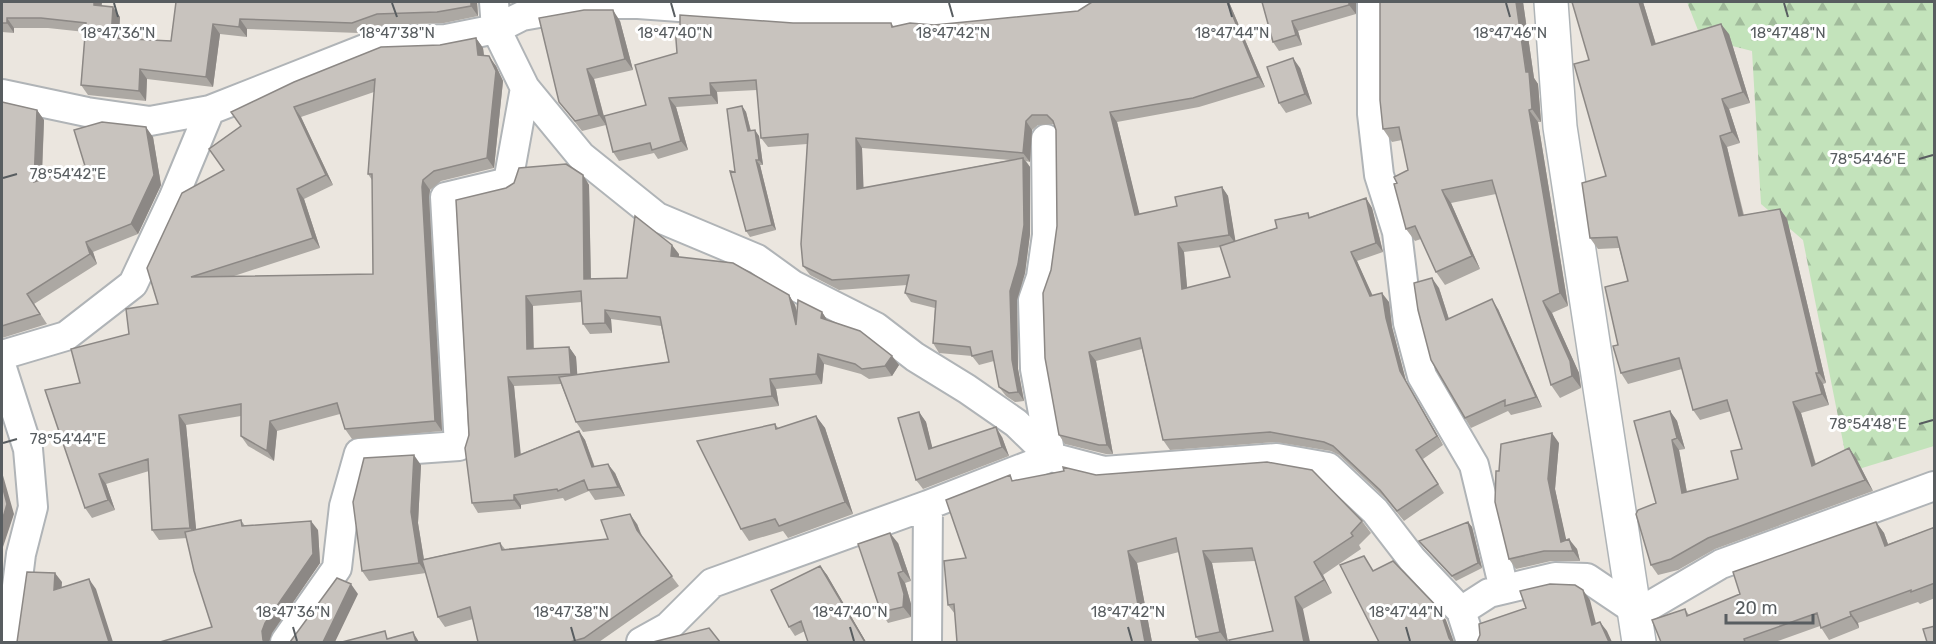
<svg xmlns="http://www.w3.org/2000/svg" width="1936" height="644" font-family="Rubik,sans-serif">
<style>
.forest{fill:url(#forest-firs)}
.lines{fill:none;stroke-linecap:round;stroke-linejoin:round}
.street-casing{stroke:#b0b4b7;stroke-width:32}
.secondary-casing{stroke:#afb4b7;stroke-width:36}
.street{stroke:#fff;stroke-width:28}
.secondary{stroke:#fff;stroke-width:33}
.wall{fill:#aca8a3;fill-rule:evenodd}
.shaded-wall{fill:#8c8885}
.building{fill:#c8c3be;stroke:#8c8885;stroke-width:1.5;fill-rule:evenodd}
.ticks{fill:none;stroke:#585d60;stroke-width:2}
.ticks-label{font-size:15px;text-anchor:middle;fill:#585d60;stroke:#fff;stroke-width:6;stroke-linejoin:round;paint-order:stroke}
</style>
<defs>
<pattern id="forest-firs" width="22" height="20" patternUnits="userSpaceOnUse" patternTransform="scale(1.5)"><rect width="22" height="20" fill="#c3e3bb"/><path d="M5 1l3.5 6h-7zM16 11l3.5 6h-7z" fill="#a1bb9b"/></pattern>
</defs>
<rect width="100%" height="100%" fill="#ebe6df"/>
<path class="forest" d="M1687,2H1934V446L1849,472L1803,240L1761,204L1752,51L1701,38Z"/>
<g class="lines">
<defs>
<path id="street" d="M494,2L496,29L525,88L581,156L657,217L757,259L793,285L876,327L915,357L967,389L1016,423L1051,457L1104,471L1277,458L1328,467L1375,511L1412,559L1461,611L1489,593L1555,577L1587,578L1633,609
M1372,2V114L1379,175L1397,232L1408,323L1422,376L1474,465L1504,589
M2,94L87,112L150,121L210,110L385,41L446,39L496,29L522,16L590,4H638L801,16H942L1082,4L1085,2
M2,355L66,336L133,284L173,199L210,110
M2,368L28,449L33,507L21,554L10,642
M1461,611L1471,642
M1634,615L1721,564L1934,486
M285,642L337,568L344,506L359,453L459,446L445,197L508,182L525,88
M641,642L668,627L712,583L928,505L1051,457L1035,369L1033,300L1041,277L1047,235L1046,139
M927,642L928,505"/>
<path id="secondary" d="M1551,2L1560,127L1639,642"/>
</defs>
<use href="#street" class="street-casing"/>
<use href="#secondary" class="secondary-casing"/>
<use href="#street" class="street"/>
<use href="#secondary" class="secondary"/>
</g>
<path class="wall" d="M2,2L102,6L120,17L119,38L171,41L176,2H477L478,16L444,23L384,25L359,33L247,29V37L220,34L213,87L147,79L146,101L88,95L81,85L85,32L48,28H14V33L2,32Z
M1092,2H1229L1265,87L1199,107L1117,122L1139,214L1177,206L1222,187L1228,196L1235,241L1277,228L1366,198L1372,208L1383,252L1357,261L1372,296L1389,302L1392,327L1406,381L1443,445L1423,459L1444,493L1404,521L1386,499L1339,455L1331,451L1276,442L1170,450L1163,440L1142,349L1096,361L1113,454H1106L1065,444L1059,435L1051,270L1057,226L1056,130L1054,124L1038,125L1032,130L1030,162L1026,161L1030,167V234L1025,273L1017,300L1018,369L1024,401L1015,402L1006,396L999,387L994,361L979,365L972,356L939,353L933,343L935,308L911,302L905,293L907,285L839,290L810,275L803,266L807,144L768,147L761,138L757,90L717,92L718,104L676,107L688,150L658,159L654,153L619,161L613,152L606,125L582,131L559,102L620,21L633,70L594,79L604,116L646,105L793,23H891L894,27L934,25L1078,11ZM862,148L1010,160L863,188ZM1221,247L1230,277L1187,288L1184,252Z
M1262,2H1356V14L1298,31L1302,45L1279,51L1273,42Z
M1380,2H1523L1534,78L1538,84L1541,122H1538L1568,306L1552,313L1579,373L1581,388L1560,398L1551,385L1496,194L1451,203L1480,269L1445,285L1436,272L1421,239L1415,241L1406,229L1397,183L1408,170L1402,140L1392,142L1383,129Z
M1643,2L1656,44L1729,34L1750,103L1729,109L1740,143L1727,147L1744,215L1780,209L1787,219L1826,383L1823,384L1829,405L1801,413L1816,464L1849,448L1856,458L1873,491L1715,549L1678,570L1658,575L1651,565L1656,503L1670,411L1677,421L1685,449L1679,450L1687,492L1738,479L1742,449L1731,411L1700,420L1693,410L1682,369L1628,384L1621,373L1618,345L1628,281L1619,248L1598,249L1590,238L1606,176L1589,60Z
M476,38L483,48L484,55L496,66L503,81L494,168L441,181L430,190L429,197L442,431L352,439L345,429L340,414L277,431L274,461L248,446L241,436V416L186,425L196,530L241,520L245,526L318,530L320,563L272,633L269,641L187,538L159,540L152,530L149,471L106,484L115,510L92,518L85,508L80,383L158,304L224,170L241,126L231,112L440,45ZM374,92L368,174L372,180L373,274L231,277L320,248L304,199L333,185L301,117Z
M1300,68L1312,104L1286,113L1279,103Z
M2,102L37,110L44,120L42,179L85,166L153,137L161,185L138,234L93,252L97,264L34,304L47,324L2,338Z
M742,106L746,112L751,131L759,136L763,165H760L776,230L750,237L746,231L735,172Z
M583,175L589,185L591,279L627,278L679,254V257L789,295L795,305L797,312H822L827,320L892,356L899,365L892,376L869,379L861,374L824,364L822,384L776,389L779,406L583,432L576,422L561,384L514,386L520,454L579,431L585,440L595,467L615,473L625,496L595,500L589,491L565,501L563,498L521,505V509L478,513L472,503L456,200ZM582,302L583,324L590,334L612,333L611,319L661,326L669,362L577,374L576,357L569,347L533,349V306Z
M1439,288L1449,319L1498,309L1542,407L1511,415L1508,411L1471,428L1465,418Z
M919,412L926,422L932,448L1002,437L1009,456L923,489L916,480Z
M816,416L825,428L853,514L788,538L783,531L749,541L741,529L775,424L779,429Z
M1559,443L1555,489L1566,541L1577,549L1580,561H1551L1516,569L1509,559L1499,471Z
M421,465L418,523L424,559L500,543L505,549L608,539L637,524L643,538L679,586L599,642H478L473,619L445,627L438,617L426,573L369,581L362,571Z
M1096,475L1362,521L1371,533L1359,545L1361,549L1323,575L1332,593L1303,609L1273,631L1255,561L1212,563L1228,642H1200L1196,637L1179,552L1137,563L1152,642H957L955,614L948,605L1014,480Z
M1468,522L1472,527L1482,568L1456,581L1423,546L1419,541Z
M1876,522L1884,533L1888,544L1935,527V598L1920,604L1918,602L1858,623L1859,628L1829,640L1820,626L1775,642H1661L1685,609L1689,615L1740,594Z
M898,543L911,581L905,583L911,604V617L888,623L881,612Z
M820,566L827,575L866,642H808L805,631L795,636L789,627Z"/>
<path class="shaded-wall" d="M94,2H102L101,15L94,5Z
M471,2H477L478,16L471,6Z
M1227,2H1229L1265,87L1258,77Z
M1349,2H1356V14L1349,5Z
M1516,2H1523L1534,78L1538,84L1541,122L1532,109Z
M1639,2H1643L1659,55L1652,45Z
M113,7L120,17L118,48L111,38Z
M613,10L620,21L633,70L625,59Z
M7,18L14,28V33L7,23Z
M240,19L247,29V37L239,27Z
M1292,21L1298,31L1302,45L1296,35Z
M213,24L220,34L213,87L206,77Z
M1721,24L1729,34L1750,103L1743,92Z
M476,38L483,48L485,65L478,55Z
M489,56L496,66L503,81L494,168L487,158Z
M1293,58L1300,68L1312,104L1305,94Z
M140,69L147,79L146,101L139,91Z
M587,69L594,79L606,125L599,115Z
M710,83L717,92L718,104L711,95Z
M669,98L676,107L688,150L681,141Z
M1722,99L1729,109L1740,143L1732,132Z
M742,106L746,112L752,136L748,131Z
M294,107L301,117L333,185L326,175Z
M37,110L44,120L41,192L34,182Z
M1529,110L1538,122L1568,306L1560,293Z
M1110,112L1117,122L1142,224L1135,215Z
M1026,121L1032,130L1030,162L1023,153Z
M146,127L153,137L161,185L138,234L131,224Z
M755,130L759,136L763,165L759,160Z
M1720,136L1727,147L1746,227L1739,216Z
M856,138L862,148L864,198L857,189Z
M1023,158L1030,167V234L1025,273L1017,300L1018,369L1024,401L1018,392L1012,360L1010,291Z
M756,160L760,165L776,230L772,225Z
M583,175L589,185L591,289L584,279Z
M423,180L430,190L429,197L442,431L435,421L422,187Z
M1222,187L1228,196L1236,244L1229,235Z
M297,189L304,199L320,248L313,238Z
M1442,190L1451,203L1480,269L1472,256Z
M1366,198L1372,208L1383,252L1376,243Z
M1780,209L1787,219L1826,383L1819,373Z
M86,242L93,252L97,264L90,254Z
M1178,243L1184,252L1188,298L1182,289Z
M672,245L679,254L678,266L671,256Z
M1351,252L1357,261L1377,305L1370,296Z
M1432,278L1439,288L1452,329L1446,320Z
M1382,293L1389,302L1392,327L1406,381L1443,445L1437,436L1400,371L1386,318Z
M789,295L795,305L803,335L796,325Z
M526,296L533,306L534,359L527,349Z
M1492,299L1498,309L1542,407L1536,397Z
M1543,301L1552,313L1579,373L1581,388L1572,376Z
M605,310L611,319L612,333L605,323Z
M822,312L828,321L821,318Z
M569,347L576,357L578,383L571,374Z
M1089,352L1096,361L1113,454L1107,445Z
M818,354L824,364L822,384L816,374Z
M892,356L899,365L892,376L885,366Z
M1816,373L1823,384L1829,405L1822,394Z
M508,377L514,386L522,466L515,457Z
M770,379L776,389L779,406L772,396Z
M1793,402L1801,413L1819,477L1812,466Z
M1670,411L1677,421L1685,449L1677,438Z
M919,412L926,422L935,458L929,449Z
M179,415L186,425L197,538L190,528Z
M816,416L825,428L853,514L845,502Z
M270,421L277,431L274,461L267,451Z
M996,427L1002,437L1009,456L1002,447Z
M579,431L585,440L598,477L592,467Z
M1552,433L1559,443L1555,489L1569,552L1561,542L1548,479Z
M1672,440L1679,450L1689,504L1682,493Z
M1849,448L1856,458L1873,491L1865,480Z
M414,455L421,465L418,523L426,573L419,563L411,512Z
M608,464L615,473L625,496L618,487Z
M2,472L14,514L2,550Z
M99,474L106,484L115,510L108,500Z
M514,495L521,505V509L514,500Z
M630,514L637,524L643,540L637,530Z
M311,521L318,530L320,563L272,633L269,642H265L263,640L262,631L265,623Z
M1468,522L1472,527L1482,568L1478,563Z
M1876,522L1884,533L1893,558L1885,546Z
M890,533L898,543L911,581L903,571Z
M1569,539L1577,549L1580,561L1573,551Z
M1128,551L1137,563L1152,642H1145Z
M1203,551L1212,563L1228,642H1227L1220,632Z
M1314,562L1323,575L1332,593L1324,580Z
M820,566L827,575L866,642H865Z
M55,573L62,582L61,600L54,590Z
M898,573L905,583L911,604V617L903,607Z
M89,579L96,589L113,642H109Z
M351,584L358,594L335,642H323Z
M1583,590L1590,600L1599,635L1592,625Z
M1295,597L1303,609L1310,642H1304Z
M1440,610L1446,620L1454,642H1452L1449,638Z
M1850,612L1858,623L1859,628L1851,616Z
M1600,622L1607,631L1612,642H1609Z
M413,632L419,642H420H416Z"/>
<path class="building" d="M2,2H94V5L113,7L111,38L171,41L176,2H471V6L437,12L377,14L352,23L240,19L239,27L213,24L206,77L140,69L139,91L81,85L86,23L41,18H7V23H2Z
M1092,2H1227L1258,77L1193,98L1110,112L1135,215L1177,206L1175,197L1222,187L1229,235L1178,243L1182,289L1230,277L1220,246L1277,228L1275,220L1308,213L1309,218L1366,198L1376,243L1351,252L1370,296L1382,293L1386,318L1400,371L1437,436L1416,450L1438,484L1397,511L1380,490L1333,446L1324,442L1270,432L1163,440L1140,338L1089,352L1107,445H1099L1059,435L1045,358L1043,293L1051,270L1057,226L1056,130L1053,121L1047,115H1032L1026,121L1023,153L856,138L857,189L1023,158L1024,225L1018,264L1010,291L1012,360L1018,392L1009,393L999,387L992,351L972,356L970,347L933,343L936,301L905,293L909,275L832,280L803,266L801,244L808,134L761,138L756,80L710,83L711,95L669,98L681,141L652,150L650,143L613,152L604,116L646,105L635,65L677,53L675,26L680,25V15L793,23H891L892,27L910,23L934,25L1078,11Z
M1262,2H1349V5L1292,21L1296,35L1273,42Z
M1380,2H1516L1526,72H1529L1532,109L1529,110L1560,293L1543,301L1570,361L1572,376L1551,385L1492,180L1442,190L1472,256L1436,272L1415,226L1406,229L1394,184L1397,183L1394,177L1408,170L1399,127L1383,129L1380,100Z
M1572,2H1639L1652,45L1721,24L1743,92L1722,99L1732,132L1720,136L1739,216L1780,209L1819,373H1816L1822,394L1793,402L1812,466L1849,448L1865,480L1708,538L1671,559L1651,565L1636,514L1638,510L1656,503L1634,421L1670,411L1677,438L1672,440L1682,493L1738,479L1731,451L1742,449L1727,400L1693,410L1679,358L1621,373L1613,346L1618,345L1605,287L1628,281L1617,237L1590,238L1582,183L1606,176L1574,64L1589,60Z
M584,10H613L625,59L587,69L599,115L575,121L559,102L539,18Z
M476,38L478,55L489,56L496,71L487,158L434,171L423,180L422,187L435,421L345,429L337,403L270,421L267,451L241,436V404L179,415L190,528L152,530L148,459L99,474L108,500L85,508L45,390L80,383L71,349L129,334L126,309L158,304L147,268L182,193L224,170L209,149L241,126L231,112L294,82L381,47L440,45ZM375,79L368,174H372L373,274L191,277L313,238L297,189L326,175L294,107Z
M1293,58L1305,94L1279,103L1267,67Z
M2,102L37,110L34,182L85,166L74,130L102,122L146,127L154,175L131,224L86,242L90,254L27,294L40,314L2,326Z
M742,106L748,131L755,130L759,160H756L772,225L746,231L730,171L735,172L727,109Z
M566,164L583,175L584,279L627,278L635,216L672,245L671,256L733,263L789,295L796,325L798,300L822,312L821,318L860,331L892,356L885,366L862,369L855,364L818,354L816,374L770,379L772,396L576,422L559,377L669,362L660,317L605,310V323L583,324L581,291L526,296L527,349L569,347L571,374L508,377L515,457L579,431L592,467L608,464L618,487L588,490L584,480L558,491L557,489L514,495V500L472,503L465,448L469,435L456,200L506,188L514,183L519,168Z
M1432,278L1446,320L1492,299L1536,397L1505,406V400L1465,418L1431,360L1418,310L1414,283Z
M919,412L929,449L996,427L1002,447L916,480L898,418Z
M816,416L845,502L779,526L775,519L741,529L697,441L775,424L776,429Z
M1552,433L1548,479L1561,542L1569,539L1573,551H1544L1509,559L1495,502L1496,471H1499L1501,444Z
M414,455L411,512L419,563L362,571L353,502L364,458Z
M1267,462L1312,470L1362,521L1351,533L1353,536L1314,562L1324,580L1295,597L1304,642H1230L1229,640L1273,631L1252,548L1203,551L1220,632L1196,637L1176,538L1128,551L1145,642H957L954,604L948,605L944,561L966,558L946,500L1010,475L1012,481L1064,471L1063,467L1096,475Z
M2,485L7,504L2,521Z
M630,514L637,530L672,576L584,638L570,642H478L470,607L438,617L422,560L500,543L502,550L608,539L601,520Z
M241,520L242,526L311,521L313,554L265,623L262,631L263,640L266,642H160L212,627L194,571L185,532Z
M1468,522L1478,563L1452,576L1419,541Z
M1876,522L1885,546L1935,527V583L1911,592V590L1850,612L1851,616L1821,628L1817,613L1744,639L1745,642H1661L1652,620L1685,609L1687,616L1740,594L1733,572Z
M890,533L903,571L898,573L904,594L903,607L881,612L858,544Z
M1364,556L1373,571L1393,561L1440,610L1449,638L1452,642H1379L1340,565Z
M820,566L865,642H808L801,621L789,627L771,590Z
M27,572L55,573L54,590L89,579L109,642H16H17Z
M337,578L351,584L323,642H290Z
M1550,584L1575,585L1583,590L1592,625L1600,622L1609,642H1477L1480,635L1479,624L1526,608L1520,591Z
M1935,626V642H1927L1923,629Z
M709,628L720,642H653Z
M385,631L387,639L413,632L416,642H342Z"/>
<path class="ticks" d="M114,3L118,17M392,3L397,17M671,3L675,17M949,3L953,17M1228,3L1232,17M1506,3L1510,17M1784,3L1788,17M1919,159L1933,155M3,178L17,174M1919,424L1933,420M3,443L17,439M293,627L297,641M571,627L575,641M850,627L854,641M1128,627L1132,641M1406,627L1410,641"/>
<g class="ticks-label">
<text x="118" y="38">18°47'36"N</text>
<text x="397" y="38">18°47'38"N</text>
<text x="675" y="38">18°47'40"N</text>
<text x="953" y="38">18°47'42"N</text>
<text x="1232" y="38">18°47'44"N</text>
<text x="1510" y="38">18°47'46"N</text>
<text x="1788" y="38">18°47'48"N</text>
<text x="1868" y="164">78°54'46"E</text>
<text x="68" y="179">78°54'42"E</text>
<text x="1868" y="429">78°54'48"E</text>
<text x="68" y="444">78°54'44"E</text>
<text x="293" y="617">18°47'36"N</text>
<text x="571" y="617">18°47'38"N</text>
<text x="850" y="617">18°47'40"N</text>
<text x="1128" y="617">18°47'42"N</text>
<text x="1406" y="617">18°47'44"N</text>
</g>
<rect width="1936" height="644" fill="none" stroke="#585d60" stroke-width="6"/>
<path d="M1726 614v9h87v-9" fill="none" stroke="#585d60" stroke-width="3"/>
<text x="1735" y="614" font-size="18" fill="#585d60" stroke="#ffffff" stroke-width="4.5" paint-order="stroke">20 m</text>
</svg>
